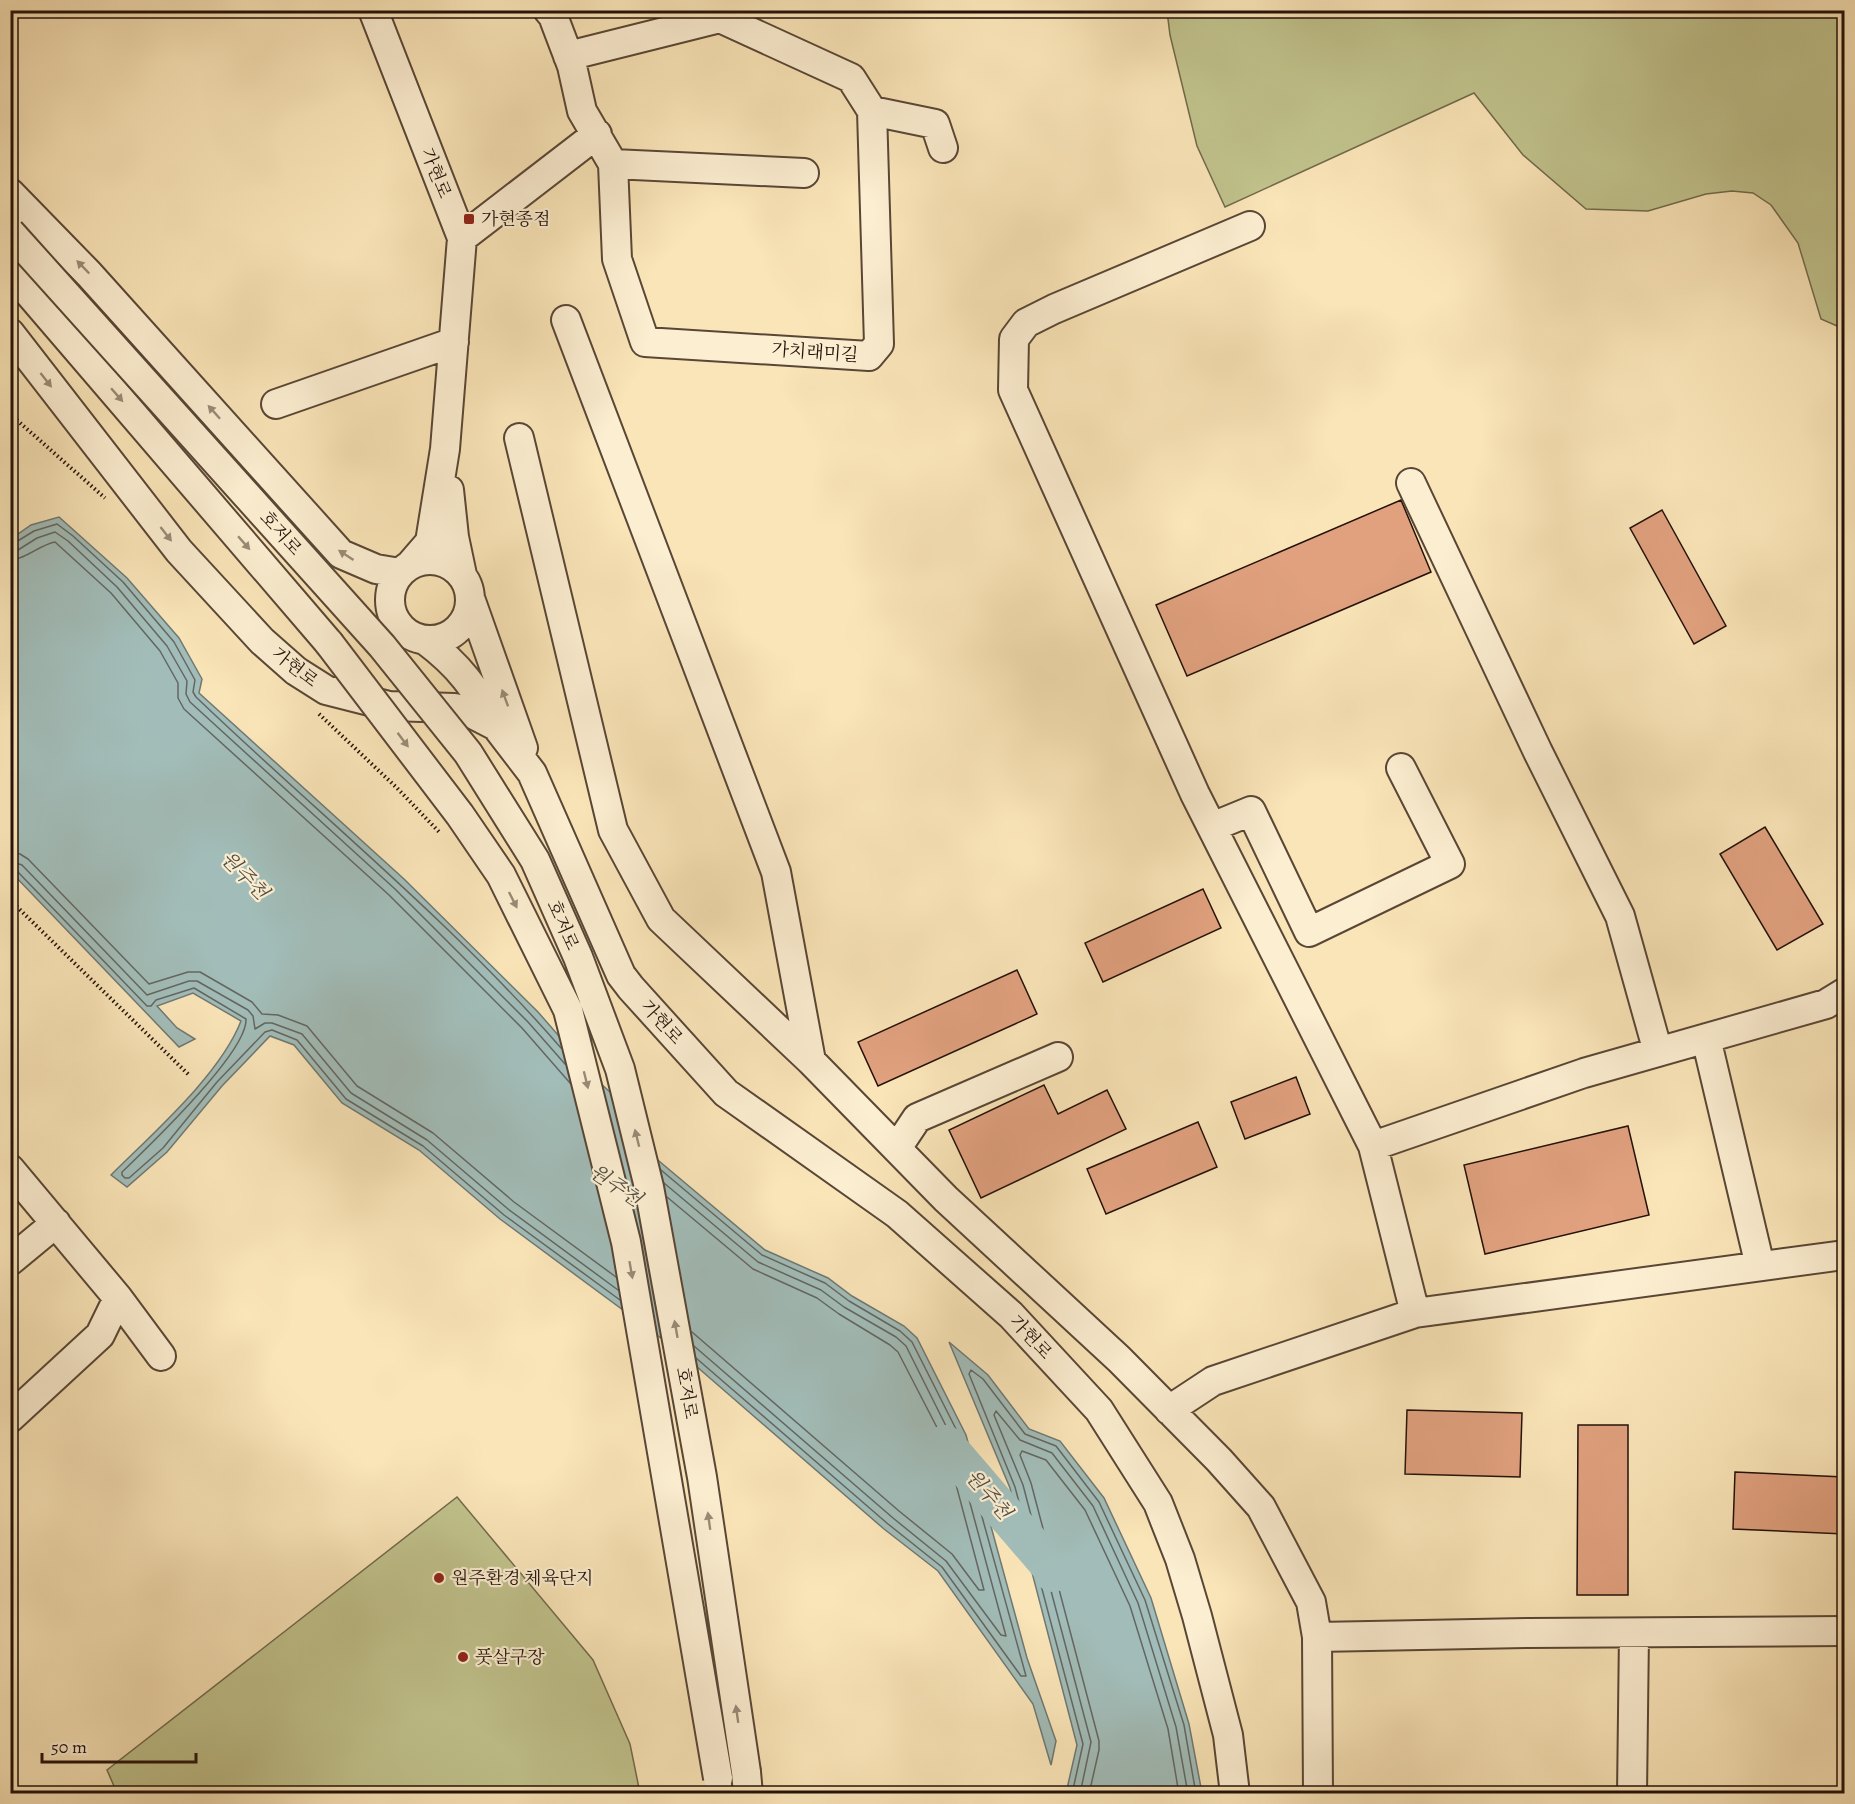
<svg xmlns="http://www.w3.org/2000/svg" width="1855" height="1804" font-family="Alegreya,'Noto Serif KR',serif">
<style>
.green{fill:#c1c38d;stroke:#726a4c;stroke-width:1.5}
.water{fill:#a2bdb9;stroke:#6f7873;stroke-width:1.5}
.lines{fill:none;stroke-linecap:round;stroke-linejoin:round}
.shore{stroke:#626762;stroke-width:1.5}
.river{stroke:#a2bdb9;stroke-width:38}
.building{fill:#e1a17f;stroke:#23110a;stroke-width:1.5}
.minor-casing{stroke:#594636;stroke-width:32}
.path{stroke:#23110a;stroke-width:4;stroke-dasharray:1.5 3;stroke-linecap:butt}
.minor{stroke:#fceed1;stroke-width:28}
.minor-bridge-casing{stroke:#594636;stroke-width:32;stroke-linecap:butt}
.minor-bridge{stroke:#fceed1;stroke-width:28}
.oneway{fill:#9a8b77}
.poi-dot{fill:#8f2418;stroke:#fceed1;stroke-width:2}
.labels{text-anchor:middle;stroke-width:4.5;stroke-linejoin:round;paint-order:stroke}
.street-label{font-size:18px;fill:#23110a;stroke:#fceed1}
.poi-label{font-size:18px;fill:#23110a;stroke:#fceed1;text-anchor:start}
.water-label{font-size:20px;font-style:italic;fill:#4f4d47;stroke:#fceed1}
</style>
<rect width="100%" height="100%" fill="#fae5b8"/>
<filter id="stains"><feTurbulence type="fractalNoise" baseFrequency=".00333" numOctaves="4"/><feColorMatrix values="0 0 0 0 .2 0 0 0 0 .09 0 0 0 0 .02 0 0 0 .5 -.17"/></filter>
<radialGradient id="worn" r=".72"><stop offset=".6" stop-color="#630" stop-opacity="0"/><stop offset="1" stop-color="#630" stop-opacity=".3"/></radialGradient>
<path class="green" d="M1167,11H1844V329L1821,319L1798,243L1771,205L1753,193L1732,191L1706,194L1648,211L1586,209L1523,155L1474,93L1225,207L1197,146L1170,35Z
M457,1497L593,1660L630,1744L640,1793H117L107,1770Z"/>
<path class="water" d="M59,517L127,578L179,638L202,679L199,693L404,879L538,1012L599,1082L621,1102L619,1123L659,1161L765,1250L828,1278L852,1296L904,1326L917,1338L966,1435L1027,1658L1056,1741L1051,1765L1033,1704L938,1571L884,1529L681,1353L500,1219L419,1150L342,1103L294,1045L270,1036L222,1086L167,1152L127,1187L111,1175C152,1134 220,1075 241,1021L193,993L157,1006L177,1028L195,1039L179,1047L11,872V539L31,525Z
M949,1342L988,1375L1029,1429L1060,1441L1104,1498L1151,1598L1189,1724L1202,1793H1066L1077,1745L1010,1488Z"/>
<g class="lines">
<path class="shore" d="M10,543L16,542L34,531L57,524L73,536L123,582L174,642L195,680L193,692L196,697C318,814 450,920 561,1048
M10,551L18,550L37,538L55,532L68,541L117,587L167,646L187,681L186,694L190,702L395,889L528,1022L565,1064
M10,560C27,559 39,545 55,542L111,593L160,651L178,683V698L184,709L389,895L522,1028L570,1083
M10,852L20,854L28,859L149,984L188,972H200L252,1002L262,1014L278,1015L307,1026L357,1086L433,1133L514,1202L616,1277
M10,861L22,865L147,995L189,981H197L248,1010L253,1016L255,1029L265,1023H272L302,1034L351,1093L427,1140L508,1209L618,1290
M10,869L17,871L147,1006H151L156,1000L194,988L246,1019C248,1052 148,1147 122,1172V1175L125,1178H129L163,1148L217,1082L265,1032L272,1030L297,1040L346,1099L423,1146L504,1215L620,1300
M661,1170L762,1255L825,1283L849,1301L900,1331L912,1342L960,1437L1026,1676H1021L942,1567L888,1524L696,1358
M664,1183L758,1262L821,1290L844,1307L896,1337L906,1346L953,1440L1006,1636L1001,1635L946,1561L893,1518L694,1346
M667,1197L753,1269L817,1298L839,1314L890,1345L898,1352L945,1443L984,1590H979L952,1554L899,1511L692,1332
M1072,1794L1083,1744L1015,1487L969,1374L971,1370L983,1379L1025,1434L1056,1446L1099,1502L1145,1600L1184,1725L1196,1794
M1080,1794L1091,1742L1023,1485L994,1415L996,1411L1020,1440L1052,1453L1093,1506L1138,1603L1176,1727L1188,1794
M1089,1794L1099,1750V1741L1031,1483L1020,1455L1022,1451L1046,1460L1085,1510L1130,1606L1168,1729L1179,1794"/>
<path class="river" d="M945,1444L1050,1566L1053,1573"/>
</g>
<path class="building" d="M1401,500L1431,572L1187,676L1156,605Z
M1662,510L1726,626L1694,644L1630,528Z
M1765,827L1823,924L1777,950L1720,854Z
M1203,889L1221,928L1103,982L1085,943Z
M1017,970L1037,1014L878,1086L858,1042Z
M1296,1077L1310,1114L1245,1139L1231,1102Z
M1044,1085L1058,1114L1107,1090L1126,1129L981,1198L949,1130Z
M1198,1122L1217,1167L1106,1214L1087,1169Z
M1628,1126L1649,1215L1485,1254L1464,1165Z
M1407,1410L1522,1413L1520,1477L1405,1474Z
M1578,1425H1628V1595H1577Z
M1735,1472L1844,1477V1534L1733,1529Z"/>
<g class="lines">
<defs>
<path id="minor" d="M373,10L462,238L445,449L430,542L411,564
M548,10L553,16L572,66L582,111L613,164L617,259L645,342L869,356L879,344L872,111L851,78L720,18
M568,56L720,18
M872,111L935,124L943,148
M613,164L804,173
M10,193L89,274L341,554L376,569L400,573
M1250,226L1054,309L1026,323L1014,339L1013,390L1195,794L1373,1146L1415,1313
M462,238L597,134
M10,271L329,643
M566,320L776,872L811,1061
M10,333L179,551L262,641L296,671L326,690L389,706L454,708L467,711L496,726L532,773L621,975L631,988L726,1093L897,1214L1011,1315L1099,1410L1158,1503L1180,1559L1197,1616L1228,1735L1235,1794
M276,404L454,342
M519,438L613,830L661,919L811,1061L946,1199L1119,1359L1219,1460L1261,1507L1311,1602L1317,1637L1318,1794
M1411,483L1538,752L1620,916L1658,1052
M449,490L454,537L462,575
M390 600a40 40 0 1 1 80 0a40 40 0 1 1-80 0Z
M471,601L523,748
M425,640C460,666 475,688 496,726
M1212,827L1251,811L1309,932L1450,864L1401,768
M1706,1038L1760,1266
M1373,1146L1584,1073L1826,1004L1844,993
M897,1148L917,1118L1058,1057
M10,1169L118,1298L100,1335L10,1418
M10,1261L56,1223
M118,1298L161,1356
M1169,1410L1213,1381L1415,1313L1844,1255
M1317,1637L1528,1633L1844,1631
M746,1772L748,1794
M1632,1794L1634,1633"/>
</defs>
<use href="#minor" class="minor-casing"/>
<path class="path" d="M10,414L105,498
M319,714L397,788L440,833
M10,900L189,1075"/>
<use href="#minor" class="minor"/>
<defs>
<path id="minor-bridge" d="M10,232L382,646L468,753L535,860L578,957L620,1069L649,1187L702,1477L746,1772
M329,643L460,815L501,875L568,1010L626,1242L718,1778"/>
</defs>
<use href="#minor-bridge" class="minor-bridge-casing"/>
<use href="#minor-bridge" class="minor-bridge"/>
</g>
<defs><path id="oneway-solid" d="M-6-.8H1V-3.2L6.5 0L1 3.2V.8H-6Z" transform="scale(1.5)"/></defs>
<g class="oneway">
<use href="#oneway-solid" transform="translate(83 267) rotate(-134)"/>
<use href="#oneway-solid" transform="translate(46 380) rotate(52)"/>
<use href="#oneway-solid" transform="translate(117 395) rotate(49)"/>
<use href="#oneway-solid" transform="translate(214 412) rotate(-132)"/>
<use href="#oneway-solid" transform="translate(166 534) rotate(52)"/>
<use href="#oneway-solid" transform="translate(244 543) rotate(49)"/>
<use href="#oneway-solid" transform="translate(346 555) rotate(-147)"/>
<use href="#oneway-solid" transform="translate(505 698) rotate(-110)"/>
<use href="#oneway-solid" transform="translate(403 740) rotate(53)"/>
<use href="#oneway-solid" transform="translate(513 900) rotate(63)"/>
<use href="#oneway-solid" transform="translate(586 1080) rotate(76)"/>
<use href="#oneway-solid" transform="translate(637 1138) rotate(-104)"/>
<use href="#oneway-solid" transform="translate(631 1270) rotate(80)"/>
<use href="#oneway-solid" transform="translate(676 1329) rotate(-100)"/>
<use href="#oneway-solid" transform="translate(709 1521) rotate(-98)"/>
<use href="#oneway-solid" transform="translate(737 1714) rotate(-98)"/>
</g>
<g class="poi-dot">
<rect x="463" y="213" width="12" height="12" rx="3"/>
<circle cx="439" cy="1578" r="6"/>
<circle cx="463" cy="1657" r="6"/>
</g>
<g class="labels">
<g class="street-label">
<text transform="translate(436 173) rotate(68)" y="6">가현로</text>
<text transform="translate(815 352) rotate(4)" y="6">가치래미길</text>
<text transform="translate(281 533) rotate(48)" y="6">호저로</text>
<text transform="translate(295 667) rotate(38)" y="6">가현로</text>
<text transform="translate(563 925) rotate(66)" y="6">호저로</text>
<text transform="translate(662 1022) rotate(48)" y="6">가현로</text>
<text transform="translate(1031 1337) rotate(47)" y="6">가현로</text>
<text transform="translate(687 1393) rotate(80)" y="6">호저로</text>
</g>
<g class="poi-label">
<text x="481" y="225">가현종점</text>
<text x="451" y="1584">원주환경 체육단지</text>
<text x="475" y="1663">풋살구장</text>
</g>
<g class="water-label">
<text transform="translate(245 875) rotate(46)" y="7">원주천</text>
<text transform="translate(616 1185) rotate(34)" y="7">원주천</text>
<text transform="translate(989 1494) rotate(49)" y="7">원주천</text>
</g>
</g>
<rect width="1855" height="1804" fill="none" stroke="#fae5b8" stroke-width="36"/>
<rect x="12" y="12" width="1831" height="1780" fill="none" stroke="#23110a" stroke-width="3"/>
<rect x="18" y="18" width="1819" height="1768" fill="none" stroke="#23110a" stroke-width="1.5"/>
<path d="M42 1753v9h154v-9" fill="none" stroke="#23110a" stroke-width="3"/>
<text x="51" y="1753" font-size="18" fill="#23110a" stroke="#fceed1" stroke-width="4.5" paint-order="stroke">50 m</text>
<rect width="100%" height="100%" filter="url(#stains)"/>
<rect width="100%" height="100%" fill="url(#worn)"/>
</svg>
